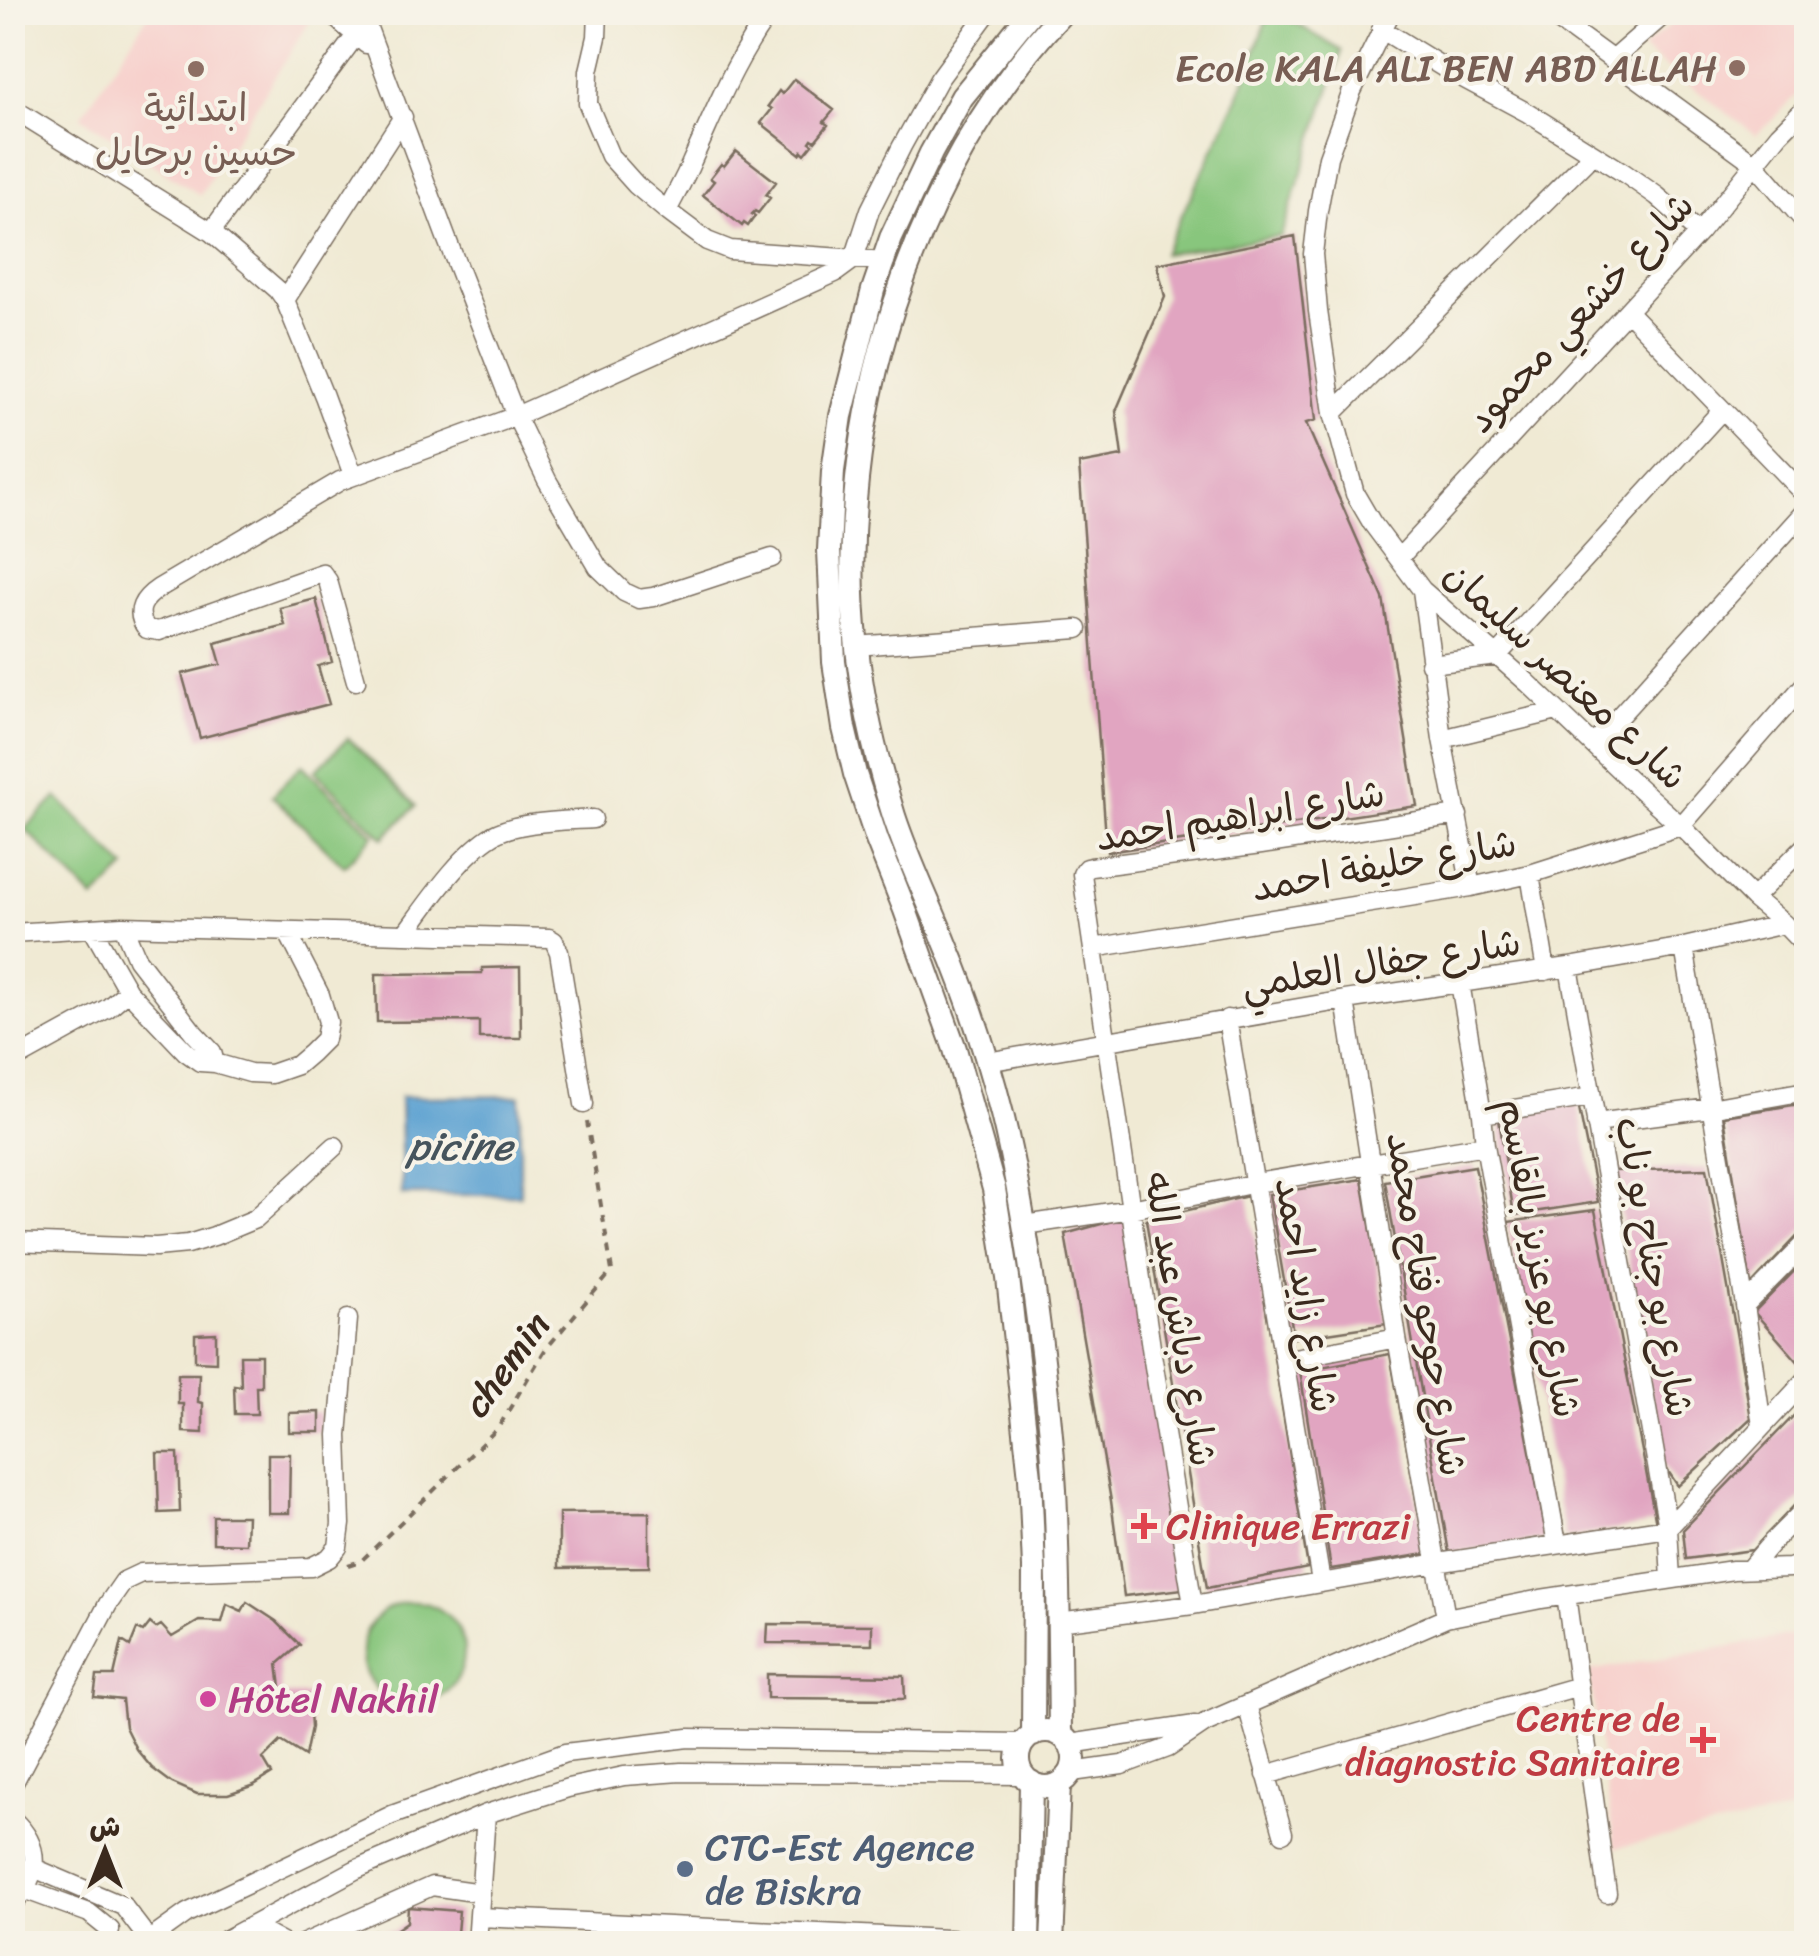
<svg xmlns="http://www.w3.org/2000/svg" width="1819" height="1956" font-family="Sriracha,'Playpen Sans Arabic',sans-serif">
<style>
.built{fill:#f7d0cc}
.green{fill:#88c67d;stroke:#62784e;stroke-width:2.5}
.water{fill:#5ba1d1;stroke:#4b6678;stroke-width:2.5}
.building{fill:#e1a5c1}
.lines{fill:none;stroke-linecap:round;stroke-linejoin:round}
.minor-casing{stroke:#7a6d5e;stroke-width:21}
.major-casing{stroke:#7a6d5e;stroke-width:26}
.path{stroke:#7a6d5e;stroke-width:4;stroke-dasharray:8 8;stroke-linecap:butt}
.minor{stroke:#fff;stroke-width:18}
.major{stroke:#fff;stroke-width:22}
.education-dot{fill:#8d6e63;stroke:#f7f3e8;stroke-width:4}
.health-dot{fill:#e0444e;stroke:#f7f3e8;stroke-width:4}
.hotel-dot{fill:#d1479c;stroke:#f7f3e8;stroke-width:4}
.service-dot{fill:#5c6f8a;stroke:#f7f3e8;stroke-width:4}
.labels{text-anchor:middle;stroke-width:8;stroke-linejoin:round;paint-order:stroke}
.education-label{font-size:38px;fill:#785e54;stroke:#f7f3e8;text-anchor:end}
.street-label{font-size:38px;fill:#3b2a1e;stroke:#f7f3e8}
.health-label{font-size:38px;fill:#be3a42;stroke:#f7f3e8;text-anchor:start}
.hotel-label{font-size:38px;fill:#b23c85;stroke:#f7f3e8;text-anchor:start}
.service-label{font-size:38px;fill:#4e5e75;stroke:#f7f3e8;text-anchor:start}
.water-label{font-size:40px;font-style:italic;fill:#46545d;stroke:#f7f3e8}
</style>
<rect width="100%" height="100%" fill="#f7f3e8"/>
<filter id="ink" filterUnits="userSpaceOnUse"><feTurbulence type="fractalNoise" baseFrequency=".01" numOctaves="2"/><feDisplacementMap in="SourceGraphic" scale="20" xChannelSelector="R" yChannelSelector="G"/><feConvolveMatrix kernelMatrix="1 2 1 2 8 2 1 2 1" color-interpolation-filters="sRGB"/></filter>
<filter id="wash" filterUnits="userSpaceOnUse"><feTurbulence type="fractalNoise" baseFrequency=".0048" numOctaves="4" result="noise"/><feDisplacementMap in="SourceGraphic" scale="40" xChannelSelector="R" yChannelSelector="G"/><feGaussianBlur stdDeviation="2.25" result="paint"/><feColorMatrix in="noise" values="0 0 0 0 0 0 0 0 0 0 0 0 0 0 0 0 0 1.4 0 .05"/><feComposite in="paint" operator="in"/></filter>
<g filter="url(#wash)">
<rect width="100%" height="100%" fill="#f0ead4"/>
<path class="built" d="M150,12L297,13L310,21L200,195L81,117Z
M1685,12L1806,13V86L1756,135L1642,49Z
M1794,1635L1806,1640V1808L1615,1848L1589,1671Z"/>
<path class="green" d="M1269,13H1279L1342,51L1281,236L1163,254L1238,98Z
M348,738L416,806L383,838L315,771Z
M302,765L374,835L344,866L272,796Z
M57,797L126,868L94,899L25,829Z
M362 1653a51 51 0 1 1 102 0a51 51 0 1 1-102 0Z"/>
<path class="water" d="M520,1096V1195H402L400,1097Z"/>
<g id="blocks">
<path class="building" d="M794,79L834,110L824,122L828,125L815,141L812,139L810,142L813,144L805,154L802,151L800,154L761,123L772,109L768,106L779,91L782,94Z
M736,151L776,182L766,195L770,198L758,213L755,211L752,214L755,216L748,226L744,223L742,226L703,195L714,181L710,178L721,164L724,166Z
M1295,236L1316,420L1306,423L1383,598L1417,806L1107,852L1079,464L1122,456L1116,411L1165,297L1157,264Z
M316,599L332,662L318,666L329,704L200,738L182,674L221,664L215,643L285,625L280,608Z
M520,967L521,1038H479V1021L377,1022L376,974L482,973V968Z
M1806,1103V1227L1751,1285L1724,1116Z
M1578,1104L1598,1202L1514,1215L1498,1113Z
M1475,1166L1547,1539L1449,1553L1385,1181Z
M1707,1168L1751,1418L1678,1486L1662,1462L1614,1171Z
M1362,1179L1387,1324L1294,1338L1269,1194Z
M1248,1196L1308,1568L1207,1588L1146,1220Z
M1595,1210L1656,1523L1565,1538L1508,1222Z
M1127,1217L1183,1589L1124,1596L1111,1501L1065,1234Z
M1806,1259V1361L1802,1366L1754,1312Z
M216,1333V1362L195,1361V1334Z
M1390,1354L1426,1554L1331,1569L1300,1371Z
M240,1355H261V1386H256L257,1414H235L234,1385L241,1386Z
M178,1374H199L198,1402L203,1403V1433L183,1432V1404H178Z
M1806,1403V1493L1752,1550L1686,1559L1683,1530Z
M320,1412V1432H289V1413Z
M157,1453H178L180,1512L159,1513Z
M268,1454H290L289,1513H268Z
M649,1512V1567L559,1568V1513Z
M213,1516H247L246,1544L213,1543Z
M247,1602L276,1621L300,1645L278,1664L282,1695H309L311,1727L305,1756L281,1741L263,1759L272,1774L254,1785L228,1794H197L172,1783L152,1768L136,1749L125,1727L122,1700L94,1697L97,1676H114L122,1641L130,1646L137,1629L143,1632L150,1623L156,1628L161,1625L172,1637L199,1621L222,1622L227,1604L242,1611Z
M768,1624L872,1625V1644L767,1643Z
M767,1674L904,1676L905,1699L767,1698Z
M408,1907L459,1911L456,1944H373L374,1930L394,1931L407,1922Z"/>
</g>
</g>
<g filter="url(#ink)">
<use href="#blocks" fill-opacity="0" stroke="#7a6d5e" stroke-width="2.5"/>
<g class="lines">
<defs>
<path id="minor" d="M329,12L366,44
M354,12L366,23L446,237L516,416L547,480L598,567L624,592L639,599L653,597L772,558
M598,12L597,37L589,71L588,104L610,156L636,185L667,211
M770,12C734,61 717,107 692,161C685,178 675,195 667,211L707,241L730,250L885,261
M1391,12L1352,91L1328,157L1318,211L1313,254L1318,311L1333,413L1355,494L1372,523L1422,590L1528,683L1630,780L1681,826L1753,898L1784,924L1806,947
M1547,12L1755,164L1806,223
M1381,29L1446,69L1528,113L1624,173L1657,196L1699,233
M1612,60L1667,12
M12,108L211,232L278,290L285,300L324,396L353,475
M211,232L373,12
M285,300L403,117
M1627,311L1806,496
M1333,413L1592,155
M1399,558L1699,233L1779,134L1806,107
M1422,590L1442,739L1471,887
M856,646L1078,629
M1430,664L1497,656L1722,410
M356,681L328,581L322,573L159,631L147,629C133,611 144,598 159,588L340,481L516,416L835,273L854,259L870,210L902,146L939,79L988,12
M1442,739L1557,711
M1594,744L1806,510
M1530,874L1546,971
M1753,898L1806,845
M123,926L137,959L194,1033L212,1052L215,1063
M92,928L128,991L186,1052L200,1062L215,1063L250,1073L271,1074L297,1065L311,1053L325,1039L328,1022L320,995L287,931
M12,933L123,926L549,938L554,941L559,952L584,1104
M405,934C428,903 460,855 493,835C518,821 564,821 593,819
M1684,947L1745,1305L1762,1426
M1093,948L1471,887L1530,874L1681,826L1806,683
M1569,967L1668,1528L1671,1579
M1460,983L1482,1114L1485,1145L1557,1544
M1345,1000L1397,1338L1446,1618
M1227,1019L1321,1582
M12,1061L108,1008L128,991
M987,1062L1345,1000L1569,967L1684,947L1784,924
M1482,1114L1591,1097
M1596,1123L1710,1108L1806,1091
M1025,1225L1131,1209L1256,1183L1485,1145
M12,1242L156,1247L188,1244L214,1236L255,1219L335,1146
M1745,1305L1806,1243
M1284,1360L1397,1338
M1749,1569L1772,1542L1806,1508
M1566,1595L1607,1893
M1193,1605L1152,1354L1082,874L1086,868L1091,867L1261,845L1458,815
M1058,1622L1193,1605L1437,1563L1668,1528L1806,1380
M1247,1705L1283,1833
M1070,1744L1195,1725
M1072,1772L1122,1765L1168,1748L1205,1723L1446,1618L1541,1599L1733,1570L1790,1568L1806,1562
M1266,1775L1579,1686
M12,1786L108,1604L124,1581L141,1573L311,1567L329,1558L338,1547L341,1524L338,1435L348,1319
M12,1819C42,1846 40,1876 12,1904
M34,1868L123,1906L149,1940V1944
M26,1890L89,1913L110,1930L107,1944
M480,1917L968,1940
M251,1926L284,1944
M144,1944L187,1913L392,1815L565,1753L688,1738L1023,1743
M218,1944L355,1870L486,1814L568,1788L624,1776L681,1772L1021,1775
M302,1944L432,1886L481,1893
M477,1944L486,1814"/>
<path id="major" d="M1031,12L962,97L931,153L891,238L873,290L841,416L833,471L829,550L834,662L844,728L855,774L877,840L905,910L955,1049L994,1189L1008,1278L1030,1477L1034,1568L1033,1735
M1018 1759a28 28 0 1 1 56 0a28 28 0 1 1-56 0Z
M1060,1734C1059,1653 1059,1571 1055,1490C1052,1435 1046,1382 1039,1328C1030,1256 1019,1184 1002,1114C987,1055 968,997 945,942C928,900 908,859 894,816C877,762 863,705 857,648C832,426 910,176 1063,12
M1028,1944L1031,1782
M1052,1944L1059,1784"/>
</defs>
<use href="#minor" class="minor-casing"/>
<use href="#major" class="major-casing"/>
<path class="path" d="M348,1565L361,1561L498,1428L545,1350L612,1271L587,1122"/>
<use href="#minor" class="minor"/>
<use href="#major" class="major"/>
</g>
</g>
<g class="education-dot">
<circle cx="1737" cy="68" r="10"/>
<circle cx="196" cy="69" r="10"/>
</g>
<g class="health-dot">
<path d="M1139 1511h10v10h10v10h-10v10h-10v-10h-10v-10h10z"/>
<path d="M1698 1725h10v10h10v10h-10v10h-10v-10h-10v-10h10z"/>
</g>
<circle class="hotel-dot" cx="208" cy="1699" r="10"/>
<circle class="service-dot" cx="685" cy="1869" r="10"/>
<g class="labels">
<g class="education-label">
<text x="1717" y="81">Ecole KALA ALI BEN ABD ALLAH</text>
<text x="196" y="121" text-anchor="middle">ابتدائية<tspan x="196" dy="44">حسين برحايل</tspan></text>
</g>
<g class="street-label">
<text transform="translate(1580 312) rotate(-47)" y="13">شارع خشعي محمود</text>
<text transform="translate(1566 675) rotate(43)" y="13">شارع معنصر سليمان</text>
<text transform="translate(1240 815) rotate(-9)" y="13">شارع ابراهيم احمد</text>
<text transform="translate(1384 865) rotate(-10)" y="13">شارع خليفة احمد</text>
<text transform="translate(1381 963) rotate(-9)" y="13">شارع جفال العلمي</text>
<text transform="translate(1540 1258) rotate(80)" y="13">شارع بو عزيز بالقاسم</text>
<text transform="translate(1655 1267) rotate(80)" y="13">شارع بو جناح بو ناب</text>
<text transform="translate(1307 1295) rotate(81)" y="13">شارع زايد احمد</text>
<text transform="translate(1427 1304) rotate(81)" y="13">شارع حوحو فتاح محمد</text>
<text transform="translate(1181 1319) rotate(81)" y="13">شارع دباش عبد الله</text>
<text transform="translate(506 1364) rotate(-54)" y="13">chemin</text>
</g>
<g class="health-label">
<text x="1166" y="1539">Clinique Errazi</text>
<text x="1680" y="1731" text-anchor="end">Centre de<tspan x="1680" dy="44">diagnostic Sanitaire</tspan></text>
</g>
<g class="hotel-label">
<text x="228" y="1712">Hôtel Nakhil</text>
</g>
<g class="service-label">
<text x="705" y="1860">CTC-Est Agence<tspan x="705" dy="44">de Biskra</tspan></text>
</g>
<g class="water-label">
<text x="460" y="1160">picine</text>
</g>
</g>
<rect width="1819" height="1956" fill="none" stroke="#f7f3e8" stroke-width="50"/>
<g transform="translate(105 1851)" stroke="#f7f3e8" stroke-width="8" paint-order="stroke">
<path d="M0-8L18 38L0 25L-18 38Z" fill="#3b2a1e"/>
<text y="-15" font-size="28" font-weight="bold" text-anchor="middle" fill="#3b2a1e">ش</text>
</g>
</svg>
